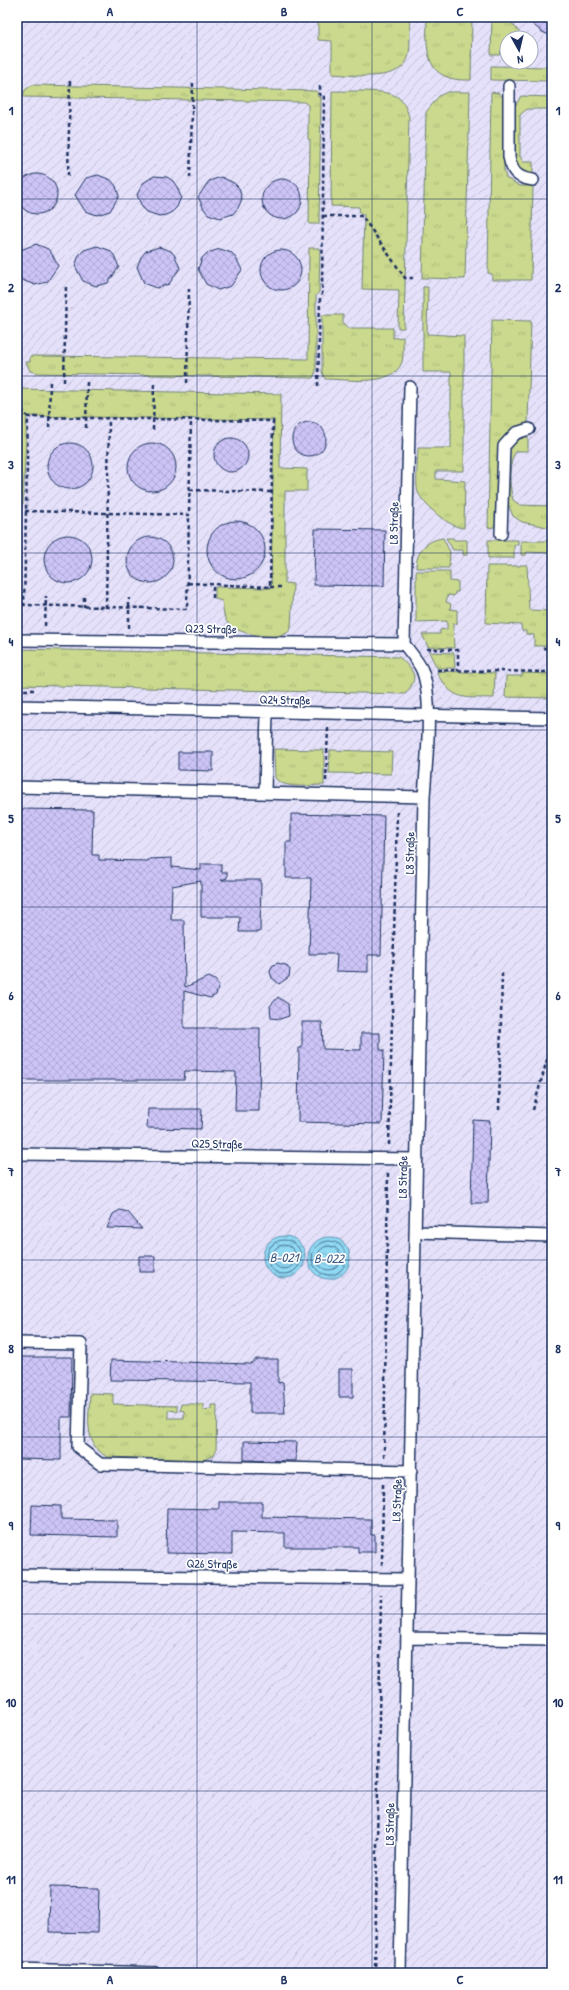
<svg xmlns="http://www.w3.org/2000/svg" width="569" height="1990" font-family="'Patrick Hand',sans-serif">
<style>
.industrial{fill:url(#industrial-furrows);fill-rule:evenodd}
.grass{fill:url(#grass-tufts);stroke:#728476}
.water{fill:url(#water-waves);stroke:#6195b7}
.lines{fill:none;stroke-linecap:round;stroke-linejoin:round}
.shore{stroke:#4a7399;stroke-width:1}
.building{fill:url(#building-cross-hatch);stroke:#1b2f5e}
.lane-casing{stroke:#1b2f5e;stroke-width:14}
.path{stroke:#1b2f5e;stroke-width:2.5;stroke-dasharray:4 3;stroke-linecap:butt}
.lane{stroke:#fff;stroke-width:11}
.grid{fill:none;stroke:#1b2f5e;stroke-width:1;stroke-opacity:0.55}
.labels{text-anchor:middle;stroke-width:3.5;stroke-linejoin:round;paint-order:stroke}
.street-label{font-size:12px;fill:#1b2f5e;stroke:#fff}
.water-label{font-size:13px;font-style:italic;fill:#385a83;stroke:#fff}
.neatline{fill:none;stroke:#1b2f5e;stroke-width:1.5}
.grid-label{font-size:13px;text-anchor:middle;font-weight:bold;fill:#1b2f5e}
</style>
<defs>
<pattern id="industrial-furrows" width="10" height="10" patternUnits="userSpaceOnUse"><rect width="10" height="10" fill="#e5e1fa"/><path d="M-1 1l2-2M0 10L10 0M9 11l2-2" fill="none" stroke="#c4c1d9"/></pattern>
<pattern id="grass-tufts" width="24" height="20" patternUnits="userSpaceOnUse"><rect width="24" height="20" fill="#cad98d"/><path d="M3 7l-1-3M5 7V3M7 7l1-3M15 17l-1-3M17 17v-4M19 17l1-3" fill="none" stroke="#adbb7c"/></pattern>
<pattern id="water-waves" width="16" height="10" patternUnits="userSpaceOnUse"><rect width="16" height="10" fill="#90d9f2"/><path d="M0 5q4-4 8 0t8 0" fill="none" stroke="#7cbbd2"/></pattern>
<pattern id="building-cross-hatch" width="8" height="8" patternUnits="userSpaceOnUse"><rect width="8" height="8" fill="#ccc4f6"/><path d="M0 0l8 8M0 8l8-8" fill="none" stroke="#afa9d5"/></pattern>
</defs>
<rect width="100%" height="100%" fill="#f0edfc"/>
<filter id="ink" filterUnits="userSpaceOnUse"><feTurbulence type="fractalNoise" baseFrequency=".025" numOctaves="2"/><feDisplacementMap in="SourceGraphic" scale="8" xChannelSelector="R" yChannelSelector="G"/><feConvolveMatrix kernelMatrix="1 2 1 2 8 2 1 2 1" color-interpolation-filters="sRGB"/></filter>
<g filter="url(#ink)">
<path class="industrial" d="M17,17H552V611L529,610V579L520,565L486,623L522,625L526,631L534,634V646H552V1973H17ZM507,38H531V62H507Z"/>
<path class="grass" d="M318,17H410C409,29 411,42 409,54C404,84 353,75 332,74V41L318,40Z
M427,17H472L471,80C425,82 426,53 427,17Z
M492,17H507L524,38H507V50H501L500,55H491Z
M491,66L552,67V81L491,80Z
M32,85L317,91L318,97H321L319,224H309L310,140L308,139V105L304,102L23,97L25,90Z
M332,91C348,92 387,88 399,98C405,104 407,110 409,117L404,328H398L399,290L362,289L364,214H360L359,207L331,206Z
M447,92H470L465,279L422,278L426,112L439,96Z
M491,92L499,93L504,99V170L506,178L520,186H533L531,280H492V274L488,273Z
M521,96L552,97V109H527L520,115V156L523,162H533V175L519,169L514,160L513,110Z
M309,248H320L319,292L316,296V371L313,378L38,373L30,371L26,362H30V356H37L308,359Z
M423,287H428L427,334L464,336V471H436V479L465,481L464,528C450,528 423,505 418,492C415,486 418,456 418,448H451V372H423Z
M322,315H343V323L348,328H393V338L403,337C403,345 404,355 402,362C393,388 346,379 325,379L322,372Z
M492,320L531,321L528,423C514,427 506,431 499,445L496,522L494,527L488,528Z
M17,389L281,394L280,468L307,469V491H285V583L293,584L291,628C290,630 288,633 285,634C274,640 234,634 227,622C223,616 223,607 222,601L215,599V587L271,588L274,420L27,416L23,504L17,505Z
M528,435V451H516C508,463 509,486 513,500L520,505L552,506V528L522,522L513,516L506,499L507,454L513,443Z
M443,538L450,552L449,568H416C416,552 426,540 443,538Z
M446,538H453L454,540H467V555H463V550H453Z
M488,540H518V545H514V558H488Z
M521,541H552V553L527,552L526,555H521Z
M520,565H527L529,610L552,611V646H534V635L526,634V631H522L521,625L486,623L487,566H520Z
M416,571H450V581L458,582V592H455L454,596L448,595L446,602L451,604L450,609L457,610V624H453L454,648L428,647L422,634H440V630L447,629V621L416,622Z
M17,649L399,657C413,670 421,677 405,694L17,685Z
M429,652L454,653L455,668H437Z
M437,671L495,673L494,698C472,697 456,702 443,682C440,679 438,676 437,671Z
M522,673L552,674L551,698L505,697L506,676H522Z
M274,749L324,750V785C310,785 285,790 275,778Z
M330,750L392,752L391,774L329,773Z
M90,1393L113,1394V1404L177,1406V1411L168,1410V1418H184V1411L180,1410L181,1404H203V1410L211,1409V1405H217L216,1451L213,1456L203,1460L107,1457C83,1443 89,1418 90,1393Z"/>
<path class="water" d="M263 1257a21 21 0 1 1 42 0a21 21 0 1 1-42 0Z
M308 1258a21 21 0 1 1 42 0a21 21 0 1 1-42 0Z"/>
<g class="lines">
<path class="shore" d="M267 1257a17 17 0 1 1 34 0a17 17 0 1 1-34 0Z
M312 1258a17 17 0 1 1 34 0a17 17 0 1 1-34 0Z
M272 1257a12 12 0 1 1 24 0a12 12 0 1 1-24 0Z
M317 1258a12 12 0 1 1 24 0a12 12 0 1 1-24 0Z"/>
</g>
<path class="building" d="M524,17H552V36L542,32Z
M17 194a20 20 0 1 1 40 0a20 20 0 1 1-40 0Z
M98,175L111,180L116,186L119,196L110,211L97,215L85,211L75,195L86,178Z
M154,176L167,177L173,181L177,187L181,197L177,207L172,212L166,215L159,216L147,212L142,207L137,195L143,183Z
M221,177L234,183L239,188L242,199L238,208L233,214L220,218L208,214L204,209L198,197L209,181Z
M262 199a20 20 0 1 1 40 0a20 20 0 1 1-40 0Z
M36,244L48,249L52,254L58,266L47,282L35,285L22,280L17,274V255L23,249Z
M97,246L109,250L114,255L119,267L108,283L96,286L83,281L75,266L79,255L84,250Z
M159,247L171,251L175,256L180,268L169,284L157,288L144,283L137,267L141,257L146,251Z
M220,249L232,253L236,258L242,270L231,286L218,290L206,284L198,269L202,258L207,253Z
M261 270a20 20 0 1 1 40 0a20 20 0 1 1-40 0Z
M292 439a17 17 0 1 1 34 0a17 17 0 1 1-34 0Z
M214 455a17 17 0 1 1 34 0a17 17 0 1 1-34 0Z
M47 466a23 23 0 1 1 46 0a23 23 0 1 1-46 0Z
M128 467a24 24 0 1 1 48 0a24 24 0 1 1-48 0Z
M207 550a29 29 0 1 1 58 0a29 29 0 1 1-58 0Z
M315,529L385,530L384,586L314,585Z
M44 559a24 24 0 1 1 48 0a24 24 0 1 1-48 0Z
M127 560a23 23 0 1 1 46 0a23 23 0 1 1-46 0Z
M178,752H213V771L178,770Z
M17,809L93,810L92,855H99V860L148,861L149,859L172,858V867L201,870V864H221V872H227V878L221,880H261L260,932H239L240,917H201V881L172,886L171,920H184L185,987L209,977L215,980L219,985L216,995L210,998L184,991V1028H260L259,1111H235L236,1072L185,1071L184,1080H17Z
M291,814L384,816L381,955H368V972L336,971L337,954H309L311,878H286V842H291Z
M277,963L286,965L290,970L289,977L279,984L272,978L270,972L272,966Z
M278,997L288,1004L289,1016L280,1019L271,1018L270,1006Z
M302,1022H322L323,1049L361,1050V1033H380V1050H384L382,1124L298,1122L299,1048H302Z
M148,1109H202L201,1129L147,1128Z
M473,1120L490,1121L488,1203H471Z
M120,1210L128,1212L142,1229L107,1228L113,1214Z
M139,1256H155V1272H139Z
M17,1357H72L71,1417H61V1460L17,1459Z
M256,1359H278V1383L283,1382L285,1413H250V1382L110,1380L111,1360L250,1364Z
M339,1369H353V1397H339Z
M244,1441L297,1442L296,1461L244,1460Z
M219,1502H262V1517L371,1519V1535H375V1552H358V1547H285V1533L232,1532V1554L166,1553L167,1508L219,1509Z
M32,1505L61,1506V1519L117,1520V1537L31,1535Z
M50,1887L99,1888L98,1933L49,1932Z"/>
<g class="lines">
<defs>
<path id="lane" d="M509,86V157C512,172 517,178 533,180
M501,534L504,446L516,433L529,429
M17,640L404,644
M17,706L552,718
M17,787L424,797
M265,792L267,712
M17,1154L417,1159
M416,1232L552,1236
M17,1343L81,1344L78,1447L100,1464L411,1471
M17,1575L407,1579
M407,1638L552,1640
M17,1969L156,1973
M400,1973L424,797C426,764 434,699 422,670C418,661 410,652 404,644L410,387"/>
</defs>
<use href="#lane" class="lane-casing"/>
<path class="path" d="M68,176L70,79
M190,178L193,81
M323,216H362L405,278H413
M64,382L66,284
M187,383L189,287
M318,386L320,297L322,294L324,95H320V83
M17,404L28,417
M49,428L50,381
M86,428L87,382
M153,430L154,383
M190,490L271,492
M25,511L189,515L191,420
M188,583L270,587L273,421L28,417L24,605L187,609L189,515
M270,587H283
M84,597V607
M213,598V585
M106,608L109,419
M45,626L46,596
M129,628V598
M543,648L552,649
M427,649L458,650V671
M437,670L552,672
M17,690H34
M326,781L328,728
M499,1110L502,973
M533,1110L552,1042
M389,1145L397,810
M384,1457L388,1172
M382,1565L383,1484
M375,1973L381,1594"/>
<use href="#lane" class="lane"/>
</g>
</g>
<path class="grid" d="M197,17V1973M372,17V1973M17,199H552M17,376H552M17,553H552M17,730H552M17,907H552M17,1083H552M17,1260H552M17,1437H552M17,1614H552M17,1791H552"/>
<g class="labels">
<g class="street-label">
<text transform="translate(394 523) rotate(-89)" y="4">L8 Straße</text>
<text transform="translate(211 629) rotate(1)" y="4">Q23 Straße</text>
<text transform="translate(285 700) rotate(1)" y="4">Q24 Straße</text>
<text transform="translate(410 853) rotate(-89)" y="4">L8 Straße</text>
<text transform="translate(217 1144) rotate(1)" y="4">Q25 Straße</text>
<text transform="translate(403 1177) rotate(-89)" y="4">L8 Straße</text>
<text transform="translate(397 1500) rotate(-88)" y="4">L8 Straße</text>
<text transform="translate(212 1564) rotate(1)" y="4">Q26 Straße</text>
<text transform="translate(390 1824) rotate(-89)" y="4">L8 Straße</text>
</g>
<g class="water-label">
<text x="284" y="1262">B-021</text>
<text x="329" y="1263">B-022</text>
</g>
</g>
<rect width="569" height="1990" fill="none" stroke="#fff" stroke-width="44"/>
<g transform="translate(519 50) rotate(172)"><circle r="19" fill="#ffffff" stroke="#a4acbf"/>
<path d="M0-3L7 15L0 10L-7 15Z" fill="#1b2f5e"/>
<text y="-6" font-size="11" font-weight="bold" text-anchor="middle" fill="#1b2f5e">N</text>
</g>
<rect x="22" y="22" width="525" height="1946" class="neatline"/>
<g class="grid-label">
<text x="110" y="16">A</text>
<text x="284" y="16">B</text>
<text x="460" y="16">C</text>
<text x="11" y="115">1</text>
<text x="558" y="115">1</text>
<text x="11" y="292">2</text>
<text x="558" y="292">2</text>
<text x="11" y="469">3</text>
<text x="558" y="469">3</text>
<text x="11" y="646">4</text>
<text x="558" y="646">4</text>
<text x="11" y="823">5</text>
<text x="558" y="823">5</text>
<text x="11" y="1000">6</text>
<text x="558" y="1000">6</text>
<text x="11" y="1176">7</text>
<text x="558" y="1176">7</text>
<text x="11" y="1353">8</text>
<text x="558" y="1353">8</text>
<text x="11" y="1530">9</text>
<text x="558" y="1530">9</text>
<text x="11" y="1707">10</text>
<text x="558" y="1707">10</text>
<text x="11" y="1884">11</text>
<text x="558" y="1884">11</text>
<text x="110" y="1984">A</text>
<text x="284" y="1984">B</text>
<text x="460" y="1984">C</text>
</g>
</svg>
